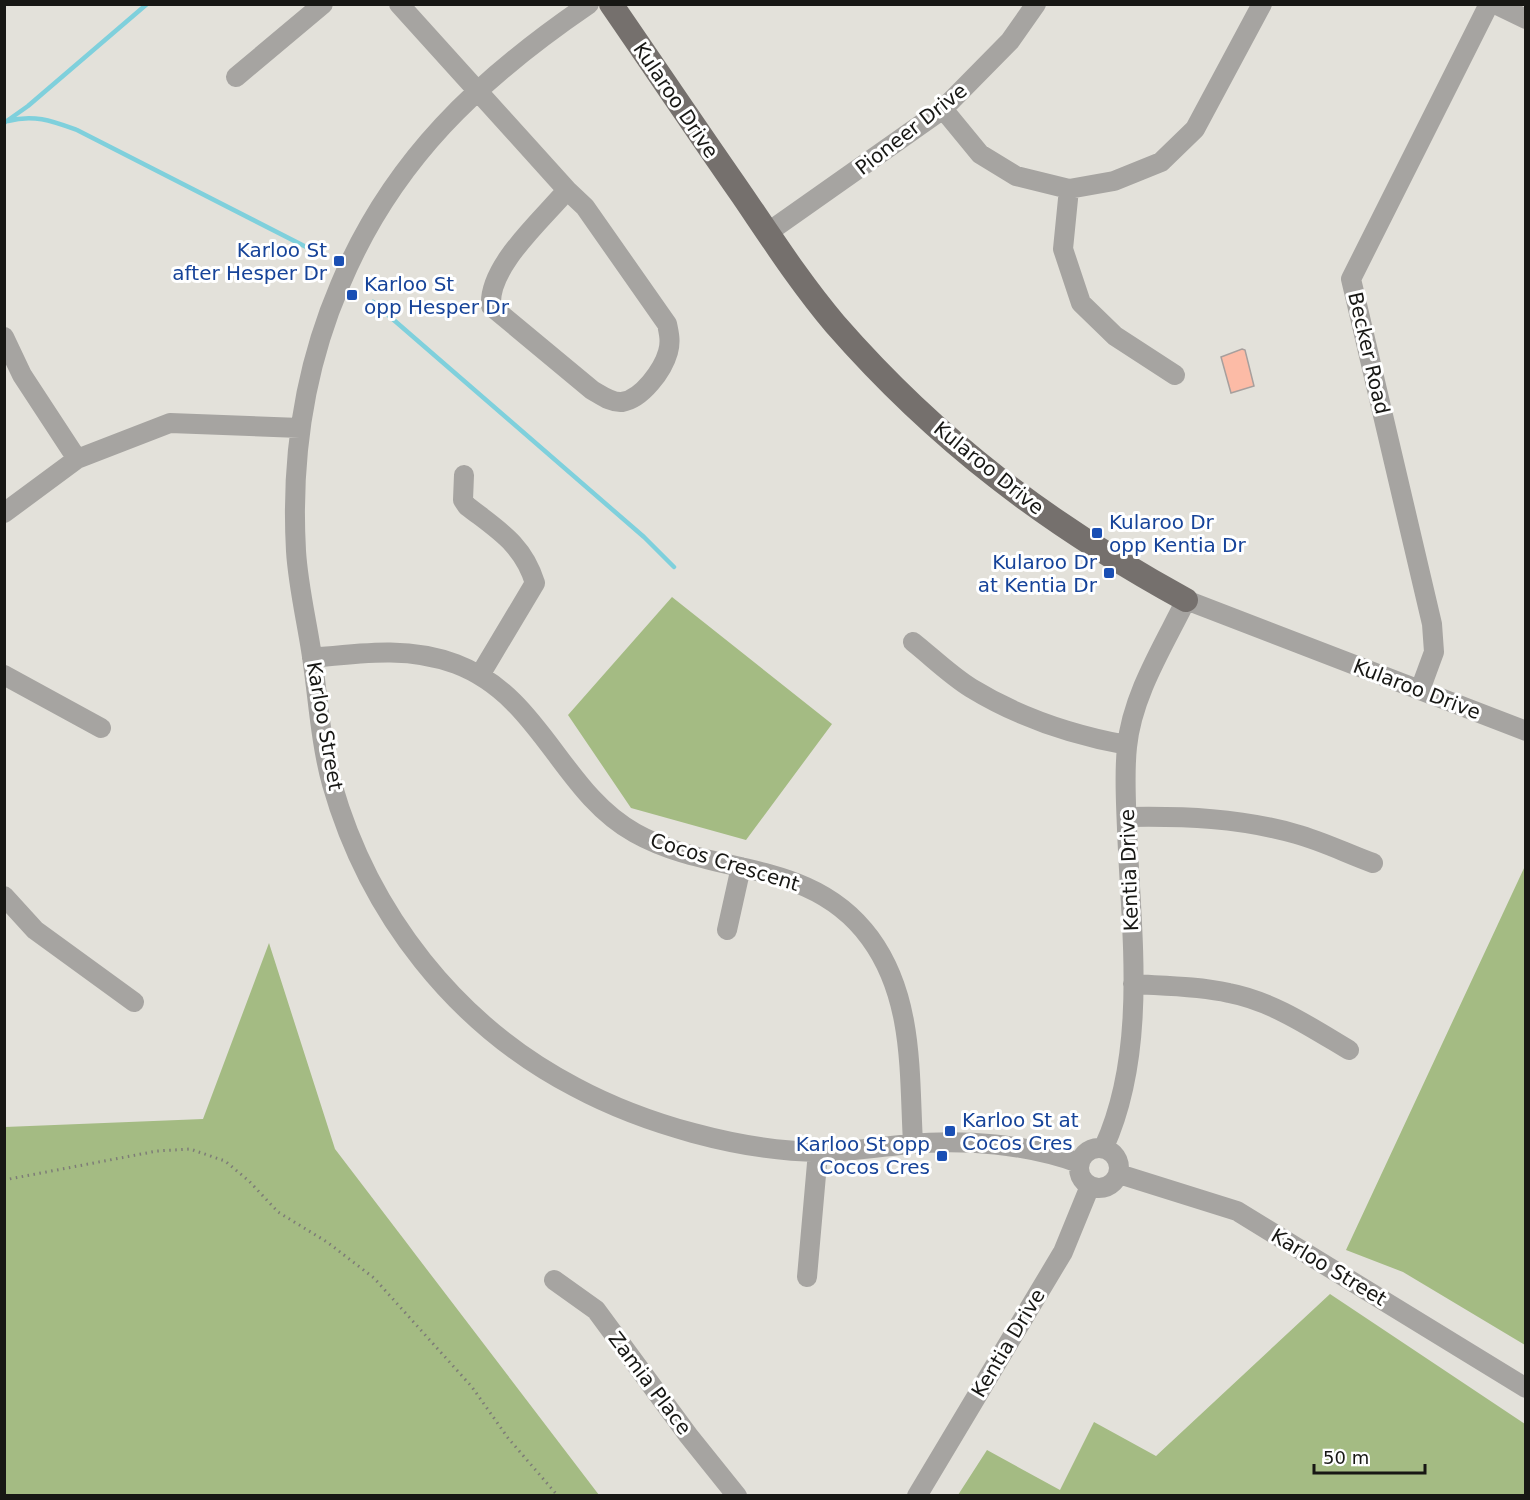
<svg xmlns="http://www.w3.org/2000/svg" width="1530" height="1500" font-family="'DejaVu Sans',sans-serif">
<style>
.forest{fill:#a4bb83}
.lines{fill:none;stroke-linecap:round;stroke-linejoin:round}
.stream{stroke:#7fd0dc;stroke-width:4.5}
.building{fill:#fcbba6;stroke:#a79f9d;stroke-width:1.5}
.path{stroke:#7d7c77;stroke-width:3;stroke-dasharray:1.5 4.5;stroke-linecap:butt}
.minor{stroke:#a6a4a1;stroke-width:20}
.major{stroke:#75706d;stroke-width:24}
.transit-dot{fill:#1a4fb4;stroke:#fff;stroke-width:2}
.labels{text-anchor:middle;stroke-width:6;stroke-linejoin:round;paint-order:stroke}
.street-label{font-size:20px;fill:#171714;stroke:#fff}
.transit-label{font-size:20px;fill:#164399;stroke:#fff;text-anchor:end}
</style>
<rect width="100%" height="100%" fill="#e3e1da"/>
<path class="forest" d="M672,597L832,724L746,840L631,808L568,715Z
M1525,866V1345L1403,1272L1346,1250Z
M269,943L335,1149L599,1495H5V1127L203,1119Z
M1330,1294L1525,1424V1495H958L987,1450L1060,1490L1094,1422L1156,1456Z"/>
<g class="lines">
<path class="stream" d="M8,121C34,114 52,121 77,130L314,251
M4,123L28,106L147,4
M373,302L644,537L674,567"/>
</g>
<path class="building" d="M1242,349L1245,350L1254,386L1231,393L1221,357Z"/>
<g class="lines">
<path class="path" d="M4,1180L157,1151L190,1149L225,1161L249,1181L278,1212L327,1242L374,1278L472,1387L508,1438L558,1496"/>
<path class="minor" d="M399,4L567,190C543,219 488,266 491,306L592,390C601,395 611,403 622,402C642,399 663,370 668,352C671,342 669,333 667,324L585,207L567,190
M589,4C479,79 392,160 340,285C304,369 291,461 296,551C298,584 306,618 311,650C318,694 320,741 332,784C369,914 456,1025 575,1087C644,1124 740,1151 819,1152C849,1152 879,1147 909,1144C965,1139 1026,1144 1079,1163
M1495,4L1526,19
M236,77L323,4
M943,109L980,154L1016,176L1069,189L1114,181L1161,162L1195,129L1262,4
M1069,189L1063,249L1081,303L1115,336L1175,375
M767,233L943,109L1010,41L1036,4
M4,337L22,375L77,459
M464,475L463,500L467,506C498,530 523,544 535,583L480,675
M4,513L77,459L170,423L300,428
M913,642C932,657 950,675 971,688C1020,718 1072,735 1127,745
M312,658C361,653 409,646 456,664C541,696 561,792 635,833C713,877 811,857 870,938C914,998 909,1073 913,1143
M4,675L101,728
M1420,690L1434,652L1432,624L1351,279L1489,4
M1127,817C1184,816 1240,818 1296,834C1322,841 1348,854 1373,863
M4,896L35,930L134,1002
M727,930L741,867
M1133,984C1165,986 1197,986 1229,993C1272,1001 1312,1028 1349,1050
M1104,1147C1148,1050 1131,933 1127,829C1126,802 1124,774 1127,747C1132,695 1164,645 1186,600L1526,731
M1079 1168a20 20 0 1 1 40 0a20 20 0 1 1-40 0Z
M1119,1174L1237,1211L1526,1388
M807,1277L818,1152
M554,1280L596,1310L688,1435L737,1496
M917,1496L1063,1252L1090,1186"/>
<path class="major" d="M611,4C655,68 698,132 742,195C772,239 801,284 835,324C938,442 1049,525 1186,600"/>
</g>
<g class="transit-dot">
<rect x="333" y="255" width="12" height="12" rx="3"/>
<rect x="346" y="289" width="12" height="12" rx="3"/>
<rect x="1091" y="527" width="12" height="12" rx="3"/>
<rect x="1103" y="567" width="12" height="12" rx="3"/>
<rect x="944" y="1125" width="12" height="12" rx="3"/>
<rect x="936" y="1150" width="12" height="12" rx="3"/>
</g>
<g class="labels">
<g class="street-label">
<text transform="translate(676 100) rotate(56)" y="7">Kularoo Drive</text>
<text transform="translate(911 129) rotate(-38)" y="7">Pioneer Drive</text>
<text transform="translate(1369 353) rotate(77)" y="7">Becker Road</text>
<text transform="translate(989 468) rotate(39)" y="7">Kularoo Drive</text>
<text transform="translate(1417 689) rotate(21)" y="7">Kularoo Drive</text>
<text transform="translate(325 726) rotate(80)" y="7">Karloo Street</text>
<text transform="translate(725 862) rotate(17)" y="7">Cocos Crescent</text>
<text transform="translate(1129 870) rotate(-92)" y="7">Kentia Drive</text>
<text transform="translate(1329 1267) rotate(31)" y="7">Karloo Street</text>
<text transform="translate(1008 1343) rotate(-59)" y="7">Kentia Drive</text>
<text transform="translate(650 1383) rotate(53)" y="7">Zamia Place</text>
</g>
<g class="transit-label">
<text x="327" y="257">Karloo St<tspan x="327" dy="23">after Hesper Dr</tspan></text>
<text x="364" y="291" text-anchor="start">Karloo St<tspan x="364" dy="23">opp Hesper Dr</tspan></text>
<text x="1109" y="529" text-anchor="start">Kularoo Dr<tspan x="1109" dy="23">opp Kentia Dr</tspan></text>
<text x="1097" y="569">Kularoo Dr<tspan x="1097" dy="23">at Kentia Dr</tspan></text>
<text x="962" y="1127" text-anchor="start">Karloo St at<tspan x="962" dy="23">Cocos Cres</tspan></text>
<text x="930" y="1151">Karloo St opp<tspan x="930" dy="23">Cocos Cres</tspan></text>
</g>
</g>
<rect width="1530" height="1500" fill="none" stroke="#171714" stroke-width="12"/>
<path d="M1314 1464v9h111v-9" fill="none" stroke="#171714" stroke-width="3"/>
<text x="1323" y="1464" font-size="18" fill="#171714" stroke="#ffffff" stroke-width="4.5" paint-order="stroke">50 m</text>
</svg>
